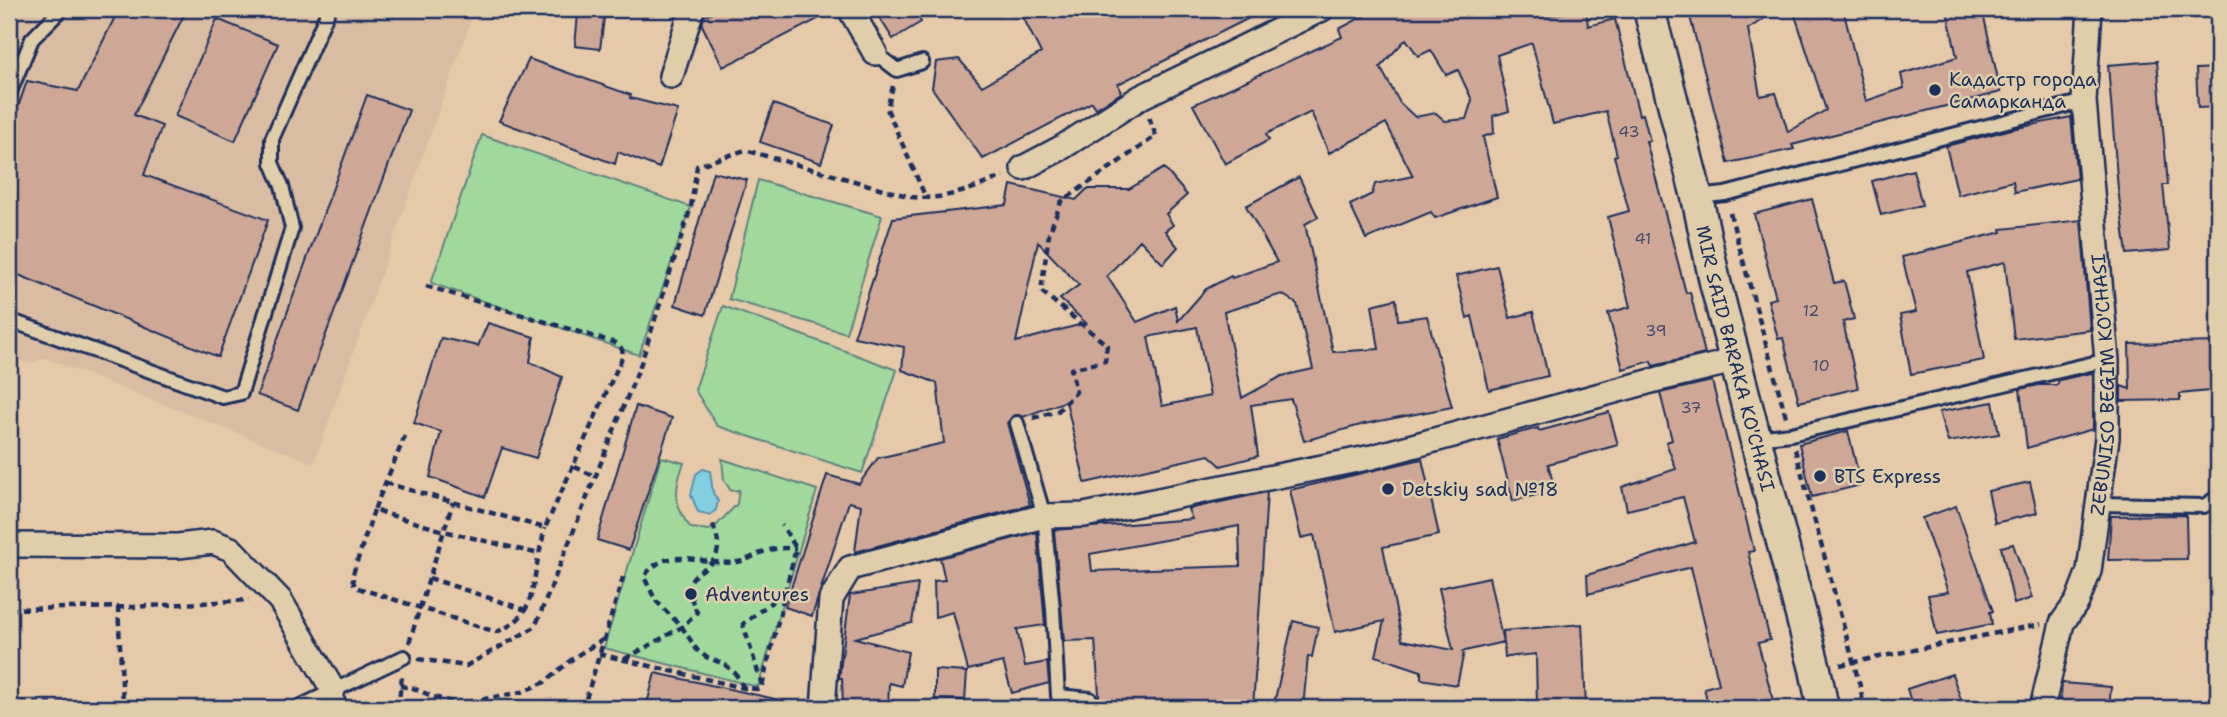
<svg xmlns="http://www.w3.org/2000/svg" width="2227" height="717" font-family="'Shantell Sans',sans-serif">
<style>
.built{fill:#dabca2}
.green{fill:#a1d99d;stroke:#5e847e;stroke-width:2}
.water{fill:#82cfe1;stroke:#598fad;stroke-width:2}
.building{fill:#cfa797;stroke:#1b2f5e;stroke-width:2;fill-rule:evenodd}
.lines{fill:none;stroke-linecap:round;stroke-linejoin:round}
.service-casing{stroke:#1b2f5e;stroke-width:18}
.minor-casing{stroke:#1b2f5e;stroke-width:28}
.tertiary-casing{stroke:#1b2f5e;stroke-width:35}
.path{stroke:#1b2f5e;stroke-width:4.5;stroke-dasharray:7 5;stroke-linecap:butt}
.service{stroke:#e0ceab;stroke-width:12}
.minor{stroke:#e0ceab;stroke-width:23}
.tertiary{stroke:#e0ceab;stroke-width:30}
.poi-dot{fill:#1b2f5e;stroke:#e0ceab;stroke-width:2.5}
.labels{text-anchor:middle;stroke-width:5;stroke-linejoin:round;paint-order:stroke}
.number-label{font-size:16px;fill:#484d6c}
.poi-label{font-size:19px;fill:#1b2f5e;stroke:#e0ceab;text-anchor:start}
.street-label{font-size:19px;fill:#1b2f5e;stroke:#e0ceab}
</style>
<rect width="100%" height="100%" fill="#e5c9a8"/>
<filter id="ink" filterUnits="userSpaceOnUse"><feTurbulence type="fractalNoise" baseFrequency=".0143" numOctaves="2"/><feDisplacementMap in="SourceGraphic" scale="14" xChannelSelector="R" yChannelSelector="G"/><feConvolveMatrix kernelMatrix="1 2 1 2 8 2 1 2 1" color-interpolation-filters="sRGB"/></filter>
<g filter="url(#ink)">
<path class="built" d="M9,9H475L314,463L45,358L28,364L9,356Z"/>
<path class="green" d="M482,135L691,207L639,355L431,283Z
M758,180L882,216L846,333L729,299Z
M723,306L897,370L862,473L717,426L695,390Z
M661,457L684,463C674,488 673,507 691,528L709,530L716,526L737,504L739,490L731,491L724,480L722,459L817,490L758,687L604,648Z"/>
<path class="water" d="M703,469L710,471L713,493L718,501L716,510L710,515L698,512L691,495L696,474Z"/>
<path class="building" d="M119,9H187L134,115L162,126L144,175L268,220L218,357L9,271V134L27,81L78,91Z
M720,9H836V10L723,67L702,25L704,16Z
M874,9H913L921,22L893,39Z
M1019,9H1267L1118,84L1121,93L1096,108L1092,102L983,159L932,88L936,62L959,59L982,86L1041,53Z
M1377,9H1532L1536,18L1586,9L1588,26L1615,19L1639,115L1643,114L1650,141H1646L1686,293L1690,292L1705,354L1653,366L1651,361L1623,369L1608,313L1630,307L1608,217L1629,211L1614,156L1617,155L1606,111L1553,124L1532,43L1497,55L1509,111L1493,116L1494,133L1483,137L1497,197L1435,218L1431,212L1366,239L1350,205L1372,194L1375,184L1413,176L1386,123L1329,153L1311,112L1266,134L1269,140L1225,164L1193,105L1342,37L1339,29ZM1406,39L1418,56L1431,50L1446,75L1458,70L1472,100L1466,119L1445,121L1436,113L1415,117L1400,103L1380,67Z
M1688,9H1779L1748,29L1760,96L1776,93L1788,132L1826,110L1793,9H1843L1866,101L1904,88L1901,74L1957,57L1947,11L1982,9L2001,92L1792,145L1794,149L1728,163Z
M578,14L604,18L600,49L575,46Z
M217,19L278,44L235,141L175,116Z
M529,59L631,95L630,98L678,110L659,168L618,152L615,164L499,121Z
M2157,61L2168,185H2163L2170,250L2127,254L2118,189L2108,65Z
M2218,68V107L2198,108L2196,69Z
M367,95L409,110L298,410L257,395Z
M773,104L834,125L821,163L760,142Z
M2071,117L2077,179L2015,192L2013,181L1958,195L1946,146L2012,129Z
M1164,168L1187,195L1166,214L1173,225L1165,231L1178,247L1163,264L1140,240L1107,276L1137,322L1175,306L1178,321L1206,289L1231,276L1232,278L1277,262L1246,206L1299,177L1318,217L1305,224L1333,352L1379,349L1372,305L1396,299L1398,320L1427,316L1452,407L1364,424L1304,441L1291,399L1251,405L1258,456L1221,466L1209,455L1085,483L1066,401L1023,417L1014,415L1007,423L1030,505L855,552L861,505L849,502L812,616L785,607L827,475L859,484L878,458L944,443L937,383L902,370L904,347L854,337L893,218L1007,205L1011,185L1076,200L1087,189H1129ZM1038,242L1079,285L1060,299L1086,323L1016,342ZM1282,294L1297,304L1313,369L1282,376L1242,398L1224,312ZM1197,327L1210,396L1162,406L1148,337Z
M1913,170L1922,205L1881,215L1872,181Z
M713,172L747,180L705,315L675,305Z
M1812,199L1834,283L1844,281L1854,319L1843,322L1858,388L1799,402L1783,338L1778,339L1768,300L1776,298L1754,214Z
M2081,220L2090,330L2014,339L2005,262L1967,272L1984,360L1911,374L1900,315L1916,312L1902,257L2002,232L2001,229Z
M1497,266L1510,318L1533,312L1548,376L1489,390L1472,316L1467,318L1456,276Z
M488,323L534,337L530,362L562,377L536,458L502,448L485,497L430,477L441,432L414,423L441,338L478,346Z
M2218,342V390L2180,394V400L2121,401V386L2130,389L2129,344Z
M2091,373L2093,374V429L2027,448L2020,389L2039,385H2057L2059,380Z
M1712,381L1754,551L1748,552L1770,640L1758,643L1775,708H1709L1704,688L1719,684L1691,567L1588,594L1587,575L1695,542L1683,497L1627,510L1622,487L1676,469L1666,442L1672,440L1660,393Z
M1993,402L1999,434L1948,442L1939,412Z
M636,406L672,418L629,550L597,540Z
M1609,412L1618,445L1548,464L1555,490L1513,501L1497,439L1538,428L1539,431Z
M1848,431L1861,485L1812,497L1799,444Z
M1422,459L1439,535L1383,547L1402,640L1453,650L1439,588L1489,577L1503,642L1461,652H1464L1457,685L1421,679V671L1376,656L1384,621L1335,632L1314,535L1301,538L1290,490Z
M2030,482L2037,513L1995,523L1988,491Z
M1267,492L1253,708H1100L1095,640L1064,641L1054,530L1192,519L1188,509ZM1239,526L1240,566L1092,571L1090,554Z
M1956,506L1993,611L1990,612L1992,624L1937,635L1928,595L1948,592L1922,518Z
M2186,515L2187,559L2108,560L2111,516Z
M1037,532L1045,625L1017,629L1025,666L1047,662L1049,683L1012,693L1003,662L968,670L953,612L935,617L934,581L945,580L940,558Z
M2013,544L2032,598L2014,604L2001,547Z
M918,584L912,623L855,638L908,652L902,686L889,683L888,708H843L842,678H839L850,595Z
M1293,621L1318,627L1312,657L1308,656L1303,708H1273Z
M1582,624L1586,708H1537L1536,654L1505,657L1503,631Z
M935,670L967,672L965,700L935,699Z
M655,673L780,700L779,708H646Z
M1952,674L1964,708H1913L1907,689Z
M2062,683L2111,687L2109,708H2060Z"/>
<g class="lines">
<defs>
<path id="service" d="M875,53L897,70L922,62
M9,94L32,39L62,9
M1697,197L1725,194L2084,101
M9,320L223,397L241,393L292,228L282,186L272,163V139L329,9
M1017,423L1044,516L1053,609L1058,696L1090,699V708
M1756,438L1791,434L2107,360
M2100,504L2204,506L2218,497
M333,690L341,708
M297,708L404,657"/>
<g id="minor">
<path d="M850,9L875,53"/>
<path d="M671,76L692,9"/>
<path d="M1023,168L1061,148L1141,97L1322,9"/>
<path d="M9,545L178,546L213,542L231,549L280,600L333,690"/>
<path d="M823,708L831,599L850,568L1044,516L1084,515L1372,457L1659,379L1734,361"/>
<path id="s1" d="M2042,708L2062,623L2077,602L2089,571L2107,438V360L2084,101L2090,9"/>
</g>
<g id="tertiary">
<path id="s2" d="M1649,9L1697,197L1715,282L1815,669L1823,708"/>
</g>
</defs>
<use href="#service" class="service-casing"/>
<use href="#minor" class="minor-casing"/>
<use href="#tertiary" class="tertiary-casing"/>
<path class="path" d="M893,86L887,109L926,198
M1730,213L1786,417
M426,286L616,343C623,348 624,352 621,360L573,466L596,477
M1033,418L1058,411L1076,392L1071,369L1105,361L1107,345L1041,291L1049,234L1061,202L1156,136L1149,117
M405,436L374,510L444,531L539,554L545,528
M1795,449L1860,686L1864,708
M385,483L545,528L573,466
M374,510L352,577L355,587L496,632C535,618 531,590 539,554
M429,578L526,610
M9,609L133,607L249,600
M409,643L453,502
M599,654L744,688L757,689L762,686L796,548L782,525
M418,659L466,666L535,627L641,363L691,207L697,166L745,150L911,197C943,201 974,189 1003,176
M625,659L682,627L697,612C673,564 715,578 718,548C719,540 714,529 712,521
M1840,665L2041,624
M762,685L743,624L785,592
M400,686L413,688L434,697L471,708
M744,688L735,673L724,664L706,657L697,650L682,627L656,601L644,577C667,542 705,567 737,562C746,561 755,555 763,552C774,548 784,548 796,548
M9,703H123L118,607
M458,704L522,692L545,682L576,656L604,639
M398,708L402,676
M579,708L585,702L624,574"/>
<use href="#service" class="service"/>
<use href="#minor" class="minor"/>
<use href="#tertiary" class="tertiary"/>
</g>
</g>
<g class="poi-dot">
<circle cx="1935" cy="90" r="7"/>
<circle cx="1820" cy="476" r="7"/>
<circle cx="1388" cy="489" r="7"/>
<circle cx="691" cy="594" r="7"/>
</g>
<g class="labels">
<g class="number-label">
<text x="1629" y="137">43</text>
<text x="1643" y="244">41</text>
<text x="1811" y="316">12</text>
<text x="1656" y="336">39</text>
<text x="1821" y="371">10</text>
<text x="1691" y="413">37</text>
</g>
<g class="poi-label">
<text x="1949" y="86">Кадастр города<tspan x="1949" dy="22">Самарканда</tspan></text>
<text x="1834" y="483">BTS Express</text>
<text x="1402" y="496">Detskiy sad №18</text>
<text x="705" y="601">Adventures</text>
</g>
<g class="street-label">
<text dy="7" stroke="none"><textPath href="#s2" startOffset="360">MIR SAID BARAKA KO'CHASI</textPath></text>
<text dy="7" stroke="none"><textPath href="#s1" startOffset="334">ZEBUNISO BEGIM KO'CHASI</textPath></text>
</g>
</g>
<rect width="2227" height="717" fill="none" stroke="#e0ceab" stroke-width="35"/>
<rect x="18" y="18" width="2192" height="682" fill="none" stroke="#1b2f5e" stroke-width="2.5" filter="url(#ink)"/>
</svg>
